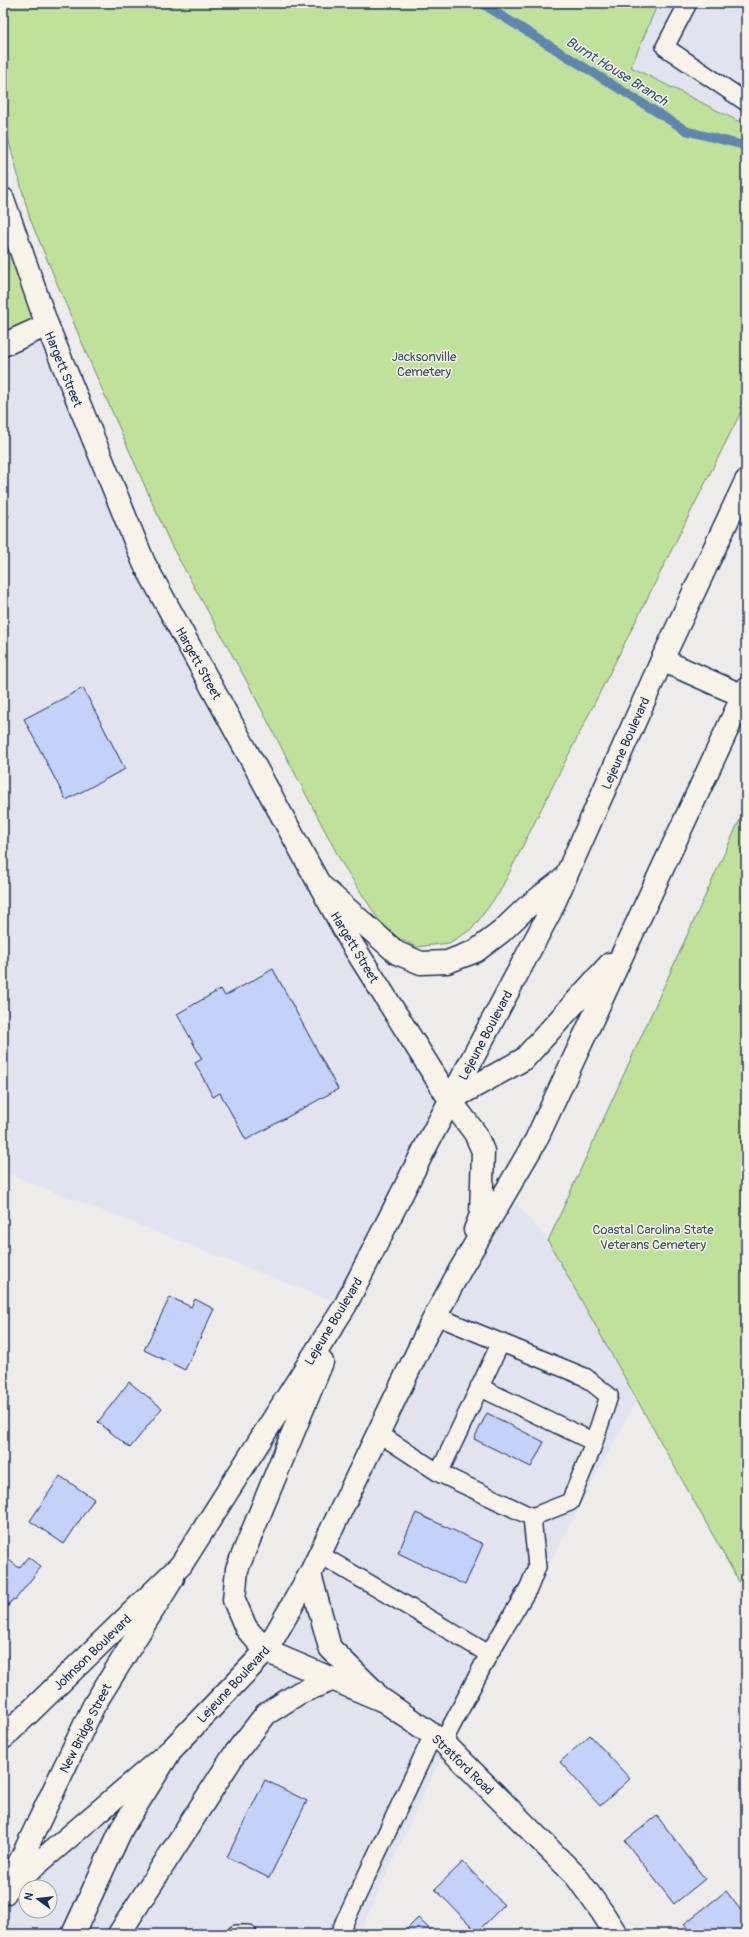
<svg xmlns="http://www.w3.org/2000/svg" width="749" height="1937" font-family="Pangolin,sans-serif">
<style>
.built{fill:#e1e4ef;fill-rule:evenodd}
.green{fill:#c0e19a;stroke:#6e887c}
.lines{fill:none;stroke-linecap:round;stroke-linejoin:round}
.stream{stroke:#5e86b1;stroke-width:9}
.building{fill:#c4d1f8;stroke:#1b2f5e}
.service-casing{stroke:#1b2f5e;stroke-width:20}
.minor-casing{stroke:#1b2f5e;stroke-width:25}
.secondary-casing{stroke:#1b2f5e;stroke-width:25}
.primary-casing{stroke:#1b2f5e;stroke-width:25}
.service{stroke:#f7f3e8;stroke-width:17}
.minor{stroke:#f7f3e8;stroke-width:22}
.secondary{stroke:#f7f3e8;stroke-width:22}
.primary{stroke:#f7f3e8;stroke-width:22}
.labels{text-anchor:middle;stroke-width:3;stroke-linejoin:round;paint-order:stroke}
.park-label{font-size:13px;fill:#3c536a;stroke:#f7f3e8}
.street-label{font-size:13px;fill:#1b2f5e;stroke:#f7f3e8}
.water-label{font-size:14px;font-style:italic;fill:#375380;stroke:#f7f3e8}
</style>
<rect width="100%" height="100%" fill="#edeceb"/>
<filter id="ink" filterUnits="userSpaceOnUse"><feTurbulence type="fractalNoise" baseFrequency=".025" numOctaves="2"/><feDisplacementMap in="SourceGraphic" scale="8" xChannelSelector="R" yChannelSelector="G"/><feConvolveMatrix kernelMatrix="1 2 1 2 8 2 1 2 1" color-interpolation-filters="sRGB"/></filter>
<g filter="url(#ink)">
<path class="built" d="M658,3H746V125L631,67Z
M47,325L144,563L450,1100L345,1306L3,1172V345Z
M506,1190L548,1241L637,1399L472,1710L432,1776L359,1934H3V1893L266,1651ZM26,1887H50V1911H26Z"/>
<path class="green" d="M3,3H658L631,67L746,125V402L499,893L472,929L449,943L416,947L398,938L379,920L343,865L245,678L171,545L91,364L30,219L3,120Z
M3,199L47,325L3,345Z
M746,806V1594L548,1241Z"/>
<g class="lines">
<path class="stream" d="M481,3L687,131L746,146"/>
</g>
<path class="building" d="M3,503L9,517L3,520Z
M83,688L125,769L66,800L24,719Z
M273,969L338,1089L246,1140L220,1093L213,1097L195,1063L202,1059L177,1014L221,989L225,996Z
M170,1297L191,1307L195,1299L214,1309L185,1370L144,1350Z
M129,1382L162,1408L130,1448L98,1422Z
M487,1413L544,1442L531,1467L474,1439Z
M60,1476L94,1499L64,1544L30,1521Z
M416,1513L483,1544L465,1585L398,1553Z
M3,1555L19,1568L28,1557L41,1567L15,1600L13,1599L3,1612Z
M590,1735L630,1779L600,1806L560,1762Z
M265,1780L307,1801L269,1878L227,1857Z
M657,1816L705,1879L674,1904L625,1841Z
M463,1862L504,1905L477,1932L435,1889Z
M726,1891L746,1917V1934H692L684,1924Z
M418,1918L435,1934H402Z"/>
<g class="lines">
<defs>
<path id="service" d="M688,3L665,47L746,102
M479,1387L594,1442
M378,1433L439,1473L532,1517L570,1502L591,1451L609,1396L585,1377L436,1316
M439,1473L501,1342
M319,1554L489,1654
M443,1742L489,1654L529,1587L537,1567L532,1517
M236,1934H248
M339,1934L433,1735"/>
<path id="minor" d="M3,345L47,325
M310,1574L330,1648L374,1691
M266,1651L384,1701L443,1742L576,1876L602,1912L616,1934
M119,1934L234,1755L266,1714L299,1693L334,1679"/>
<path id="secondary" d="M3,199L47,325L144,563L352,944L450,1100
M662,660L743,696L746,695
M5,1893L94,1705L173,1578
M73,1934L122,1828L168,1755"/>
<path id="primary" d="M319,884L397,953L421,963L447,962L476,951L501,932L526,908L562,880
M450,1100L524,1059L610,964
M450,1100L475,1133L483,1151L481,1215L475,1230
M266,1651L246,1628L234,1600L237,1569L322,1362
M3,1738L181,1565L345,1306L427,1144L550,912L662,660L746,481
M3,1893L171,1750L266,1651L310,1574L429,1328L460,1270L536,1140L746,689"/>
</defs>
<use href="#service" class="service-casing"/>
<use href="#minor" class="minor-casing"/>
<use href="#secondary" class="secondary-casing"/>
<use href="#primary" class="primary-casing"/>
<use href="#service" class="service"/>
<use href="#minor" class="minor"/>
<use href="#secondary" class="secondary"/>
<use href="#primary" class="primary"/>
</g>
</g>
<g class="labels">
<g class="park-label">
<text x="424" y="361">Jacksonville<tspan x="424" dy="15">Cemetery</tspan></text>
<text x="653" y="1234">Coastal Carolina State<tspan x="653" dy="15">Veterans Cemetery</tspan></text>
</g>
<g class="street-label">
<text transform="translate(64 369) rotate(68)" y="5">Hargett Street</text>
<text transform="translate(199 663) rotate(61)" y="5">Hargett Street</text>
<text transform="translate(625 743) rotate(-66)" y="5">Lejeune Boulevard</text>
<text transform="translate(355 947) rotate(59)" y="5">Hargett Street</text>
<text transform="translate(485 1035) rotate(-62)" y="5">Lejeune Boulevard</text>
<text transform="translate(333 1321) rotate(-59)" y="5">Lejeune Boulevard</text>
<text transform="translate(92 1652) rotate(-44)" y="5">Johnson Boulevard</text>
<text transform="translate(233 1684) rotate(-47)" y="5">Lejeune Boulevard</text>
<text transform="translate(85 1728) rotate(-63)" y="5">New Bridge Street</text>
<text transform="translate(463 1764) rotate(44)" y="5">Stratford Road</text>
</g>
<g class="water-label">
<text transform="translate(617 71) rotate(32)" y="5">Burnt House Branch</text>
</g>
</g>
<rect width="749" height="1937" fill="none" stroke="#f7f3e8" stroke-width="16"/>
<rect x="8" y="8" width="733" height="1921" fill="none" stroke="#1b2f5e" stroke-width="1.5" filter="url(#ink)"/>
<g transform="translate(38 1899) rotate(285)"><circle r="19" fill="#f7f3e8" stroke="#9fa5b1"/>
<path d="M0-3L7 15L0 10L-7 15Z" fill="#1b2f5e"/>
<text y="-6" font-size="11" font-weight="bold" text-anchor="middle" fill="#1b2f5e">N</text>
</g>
</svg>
